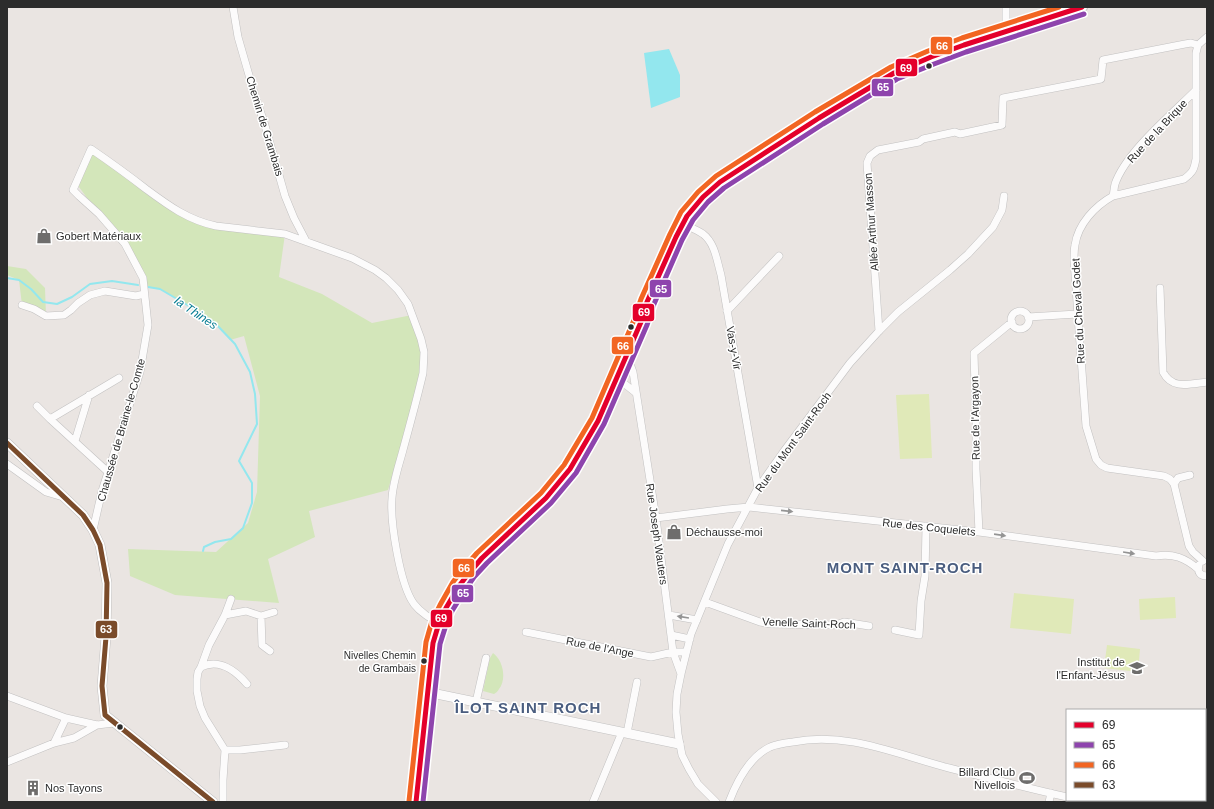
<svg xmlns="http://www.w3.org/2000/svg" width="1214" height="809" font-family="Helvetica,sans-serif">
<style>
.green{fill:#d3e6ba}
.pitch{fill:#e0e9b8}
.water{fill:#93e7ee}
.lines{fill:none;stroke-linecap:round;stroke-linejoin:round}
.stream{stroke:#93e7ee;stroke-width:2}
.minor-casing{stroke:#c2c1c1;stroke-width:8}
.tertiary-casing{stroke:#c2c1c1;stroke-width:10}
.secondary-casing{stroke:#c2c1c1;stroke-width:12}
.minor{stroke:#fcfbfb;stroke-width:7}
.tertiary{stroke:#fcfbfb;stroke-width:9}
.secondary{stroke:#fcfbfb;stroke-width:10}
.bus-1-casing{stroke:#fff;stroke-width:8}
.bus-2-casing{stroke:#fff;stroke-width:8}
.bus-3-casing{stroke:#fff;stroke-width:8}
.bus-4-casing{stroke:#fff;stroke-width:8}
.bus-1{stroke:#e4002b;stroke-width:5}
.bus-2{stroke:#8e44ad;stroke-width:5}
.bus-3{stroke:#f26522;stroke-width:5}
.bus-4{stroke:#7a4b2a;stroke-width:5}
.oneway{fill:#949494}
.bus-dot{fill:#2c2c2c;stroke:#fff;stroke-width:1.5}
.labels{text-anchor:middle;stroke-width:3;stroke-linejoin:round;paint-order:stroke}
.bus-label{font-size:10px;fill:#2c2c2c;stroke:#fff;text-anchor:end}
.street-label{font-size:11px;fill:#2c2c2c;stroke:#fff}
.poi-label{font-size:11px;fill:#2c2c2c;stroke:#fff;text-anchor:start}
.water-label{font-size:12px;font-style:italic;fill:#0a7e94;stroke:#fff}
.district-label{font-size:15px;font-weight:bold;letter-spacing:1px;fill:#4a5d7f;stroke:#fff}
.line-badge{stroke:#fff;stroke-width:1.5}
.badge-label{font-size:11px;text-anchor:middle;font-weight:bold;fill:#fff}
</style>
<rect width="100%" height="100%" fill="#eae5e2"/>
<path class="green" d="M91,149L173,209L206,224L285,234L279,277L322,294L372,323L412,315L424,366L388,490L309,511L315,537L268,559L279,603L175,595L130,576L128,549L216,552L248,523L257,492L260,396L244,336L230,340L214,322L189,306L160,289L148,287L125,244L99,214L76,183Z
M7,266L26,269L45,288L46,316L22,305L19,280L7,275Z
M493,653C503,660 507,679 499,689C498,691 496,693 494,694L483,691L490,658Z"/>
<path class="pitch" d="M929,394L932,458L900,459L896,395Z
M1014,593L1074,599L1071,634L1010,628Z
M1175,597L1176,618L1140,620L1139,599Z
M1107,645L1140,649L1138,672L1104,668Z"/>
<path class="water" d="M669,49L680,75V97L651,108L644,53Z"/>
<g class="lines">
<path class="stream" d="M7,278L19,280L31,289L43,302L57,304L72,297L90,284L112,281L138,285
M148,287L160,289L189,306L214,322L235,344L250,372L255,394L257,424L239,461L252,483V503L243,528L231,539L215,542L204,547L203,551"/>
<defs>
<path id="minor" d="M233,7L238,37L255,96L264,122L285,196L294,218L306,241
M1006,7V31
M1113,196C1114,192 1114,188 1115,184C1126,152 1172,114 1196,90
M683,224C689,227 697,230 703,234C715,243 717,261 721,275L758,488
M1160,288L1163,372C1172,390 1190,384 1207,382
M22,305L34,309L46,316L64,315L71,310L78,303L90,295L105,291L136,296L144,294
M727,311L779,256
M1011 320a9 9 0 1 1 18 0a9 9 0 1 1-18 0Z
M1028,317L1077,314
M879,331L867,163L870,156L878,150L919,142L923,139L955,132L960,134L1002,125L1003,98L1101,79L1103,60L1185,44L1191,43L1198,45
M621,357L630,364L633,372L656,518L673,652L681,674
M611,381L626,385L636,393
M37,406L50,419
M75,441L89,395
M7,464L46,492L63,497
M108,472L50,419L119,378
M1174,484L1178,478L1190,475
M656,518L727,509L749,507L758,508L979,532L1156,556C1173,553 1185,558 1198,569
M93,530L102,491L140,372L148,325L143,278L125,244L99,214L79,196L73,190L91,149C110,162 128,175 146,189C169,206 188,220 216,226L285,234L352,258L375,270L386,278L398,290L408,304L421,339L424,352L423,373C417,399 410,424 403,450C399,465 393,482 392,498C390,522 400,585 414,604C421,613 430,618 439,623
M979,532L976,469V421L974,353L1012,322
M1203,561L1193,552L1189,546L1174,484L1170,479L1164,476L1107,468L1101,465L1096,459L1086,426L1074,261C1074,256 1074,250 1075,245C1078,224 1095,206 1113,196L1184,179C1193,172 1194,170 1196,159V53L1198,45L1207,37
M1199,565C1197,572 1200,576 1207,576
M705,602L760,622L771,624L836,625L844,622L869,626
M225,615L246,611L261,616L262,645L270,651
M669,615L697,620
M261,616L274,612
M895,630L919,635L921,601L925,576L926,526
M526,632L651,657L673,652H686
M671,635L690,639
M201,667C219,658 236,671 247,684
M7,696L66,718L97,725L114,723
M476,702L486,658
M627,733L637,682
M54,743L66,718
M225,750H240L285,745
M7,762L54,743L74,738L97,725
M1082,800L1091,802
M223,802V780L225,750L205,718L200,706L197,691V679L198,672L201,667L209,645L225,615L231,599
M593,802L622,732
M716,802L698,784L689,769L682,755L678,734L676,712L677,694L681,674L691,634L728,544L758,488L784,451L850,363L879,331L898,312L950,270L968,254L993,227L1002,210L1004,196
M729,802C737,781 749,757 770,747C777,744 785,743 793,742C847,731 898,755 949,768C988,778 1028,788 1067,797
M1049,802L1051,793"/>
<path id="tertiary" d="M7,443L83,515L93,530L100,545L107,583L106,637L102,686L105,715L213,802
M427,692L679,744"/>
<path id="secondary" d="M589,437C604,391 626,345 647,302C668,260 676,222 712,189L819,118L894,73L931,57L964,45L1082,7
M416,802L433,643C449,577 500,544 545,499C565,479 578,455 592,431"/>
</defs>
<use href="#minor" class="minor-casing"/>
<use href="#tertiary" class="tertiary-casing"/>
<use href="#secondary" class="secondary-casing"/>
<use href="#minor" class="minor"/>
<use href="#tertiary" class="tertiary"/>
<use href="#secondary" class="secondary"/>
<defs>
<path id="bus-1" d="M416,802L433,643L439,623L446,608L459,586L469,573L482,558L546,498L570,469L598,421L641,322L647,302L676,237L687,216L703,197L720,182L819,118L894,73L931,57L964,45L1082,7"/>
<path id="bus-2" d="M423,802L440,644L446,625L452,611L465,590L474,577L487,563L551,503L576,473L604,424L647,325L654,304L682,240L693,220L708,202L724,188L823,124L897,79L934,64L966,52L1084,14"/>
<path id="bus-3" d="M409,801L426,642L432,621L440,605L453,582L463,569L477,553L541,493L564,465L592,418L634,320L641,299L670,234L681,212L698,192L716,176L815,112L891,67L928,51L962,38L1059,7"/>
<path id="bus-4" d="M7,443L83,515L93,530L100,545L107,583L106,637L102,686L105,715L213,802"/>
</defs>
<use href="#bus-1" class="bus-1-casing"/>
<use href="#bus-2" class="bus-2-casing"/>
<use href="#bus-3" class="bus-3-casing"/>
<use href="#bus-4" class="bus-4-casing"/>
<use href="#bus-1" class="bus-1"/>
<use href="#bus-2" class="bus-2"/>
<use href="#bus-3" class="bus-3"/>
<use href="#bus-4" class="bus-4"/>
</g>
<defs><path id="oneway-solid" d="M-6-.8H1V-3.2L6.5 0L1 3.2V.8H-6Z"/></defs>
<g class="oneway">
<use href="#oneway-solid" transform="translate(787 511) rotate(6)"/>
<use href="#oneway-solid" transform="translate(1000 535) rotate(8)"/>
<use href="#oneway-solid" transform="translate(1129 553) rotate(9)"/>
<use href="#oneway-solid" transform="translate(683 617) rotate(-171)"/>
</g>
<defs>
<symbol id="shop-bare" viewBox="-9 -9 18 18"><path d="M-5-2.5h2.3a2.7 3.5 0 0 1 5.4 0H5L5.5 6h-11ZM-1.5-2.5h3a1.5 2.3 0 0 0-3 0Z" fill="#6e6d6c" stroke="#fff" stroke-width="2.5" paint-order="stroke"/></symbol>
<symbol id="school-bare" viewBox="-9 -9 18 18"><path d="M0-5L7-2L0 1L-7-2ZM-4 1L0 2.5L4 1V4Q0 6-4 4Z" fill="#6e6d6c" stroke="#fff" stroke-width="2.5" paint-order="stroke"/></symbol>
<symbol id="stadium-bare" viewBox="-9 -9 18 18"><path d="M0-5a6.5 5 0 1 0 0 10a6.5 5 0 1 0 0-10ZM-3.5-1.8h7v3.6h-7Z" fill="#6e6d6c" stroke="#fff" stroke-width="2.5" paint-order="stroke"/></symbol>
<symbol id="building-bare" viewBox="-9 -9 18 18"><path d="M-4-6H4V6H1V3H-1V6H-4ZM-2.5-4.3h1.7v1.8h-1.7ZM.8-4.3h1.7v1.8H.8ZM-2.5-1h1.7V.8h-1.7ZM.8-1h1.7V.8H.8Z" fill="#6e6d6c" stroke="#fff" stroke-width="2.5" paint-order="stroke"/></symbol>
</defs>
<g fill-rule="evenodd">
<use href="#shop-bare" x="33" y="225" width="22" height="22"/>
<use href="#shop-bare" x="663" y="521" width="22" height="22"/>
<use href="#school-bare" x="1126" y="657" width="22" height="22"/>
<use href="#stadium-bare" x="1016" y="767" width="22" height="22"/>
<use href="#building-bare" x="22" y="777" width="22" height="22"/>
</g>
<g class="bus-dot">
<circle cx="929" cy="66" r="3.5"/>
<circle cx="631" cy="327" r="3.5"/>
<circle cx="424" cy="661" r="3.5"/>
<circle cx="120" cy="727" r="3.5"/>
</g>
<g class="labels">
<g class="bus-label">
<text x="416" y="659">Nivelles Chemin<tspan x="416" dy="13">de Grambais</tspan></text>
</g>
<g class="street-label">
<text transform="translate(265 126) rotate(73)" y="4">Chemin de Grambais</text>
<text transform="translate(1157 131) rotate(-47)" y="4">Rue de la Brique</text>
<text transform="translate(871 222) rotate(-94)" y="4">Allée Arthur Masson</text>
<text transform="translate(1078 311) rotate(-93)" y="4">Rue du Cheval Godet</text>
<text transform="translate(734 348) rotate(80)" y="4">Vas-y-Vir</text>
<text transform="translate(975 418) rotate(-91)" y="4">Rue de l'Argayon</text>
<text transform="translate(121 430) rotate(-74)" y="4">Chaussée de Braine-le-Comte</text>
<text transform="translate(793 442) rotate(-54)" y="4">Rue du Mont Saint-Roch</text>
<text transform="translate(929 527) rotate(6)" y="4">Rue des Coquelets</text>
<text transform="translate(657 534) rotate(82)" y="4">Rue Joseph Wauters</text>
<text transform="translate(809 623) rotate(2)" y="4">Venelle Saint-Roch</text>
<text transform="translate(600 647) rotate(11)" y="4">Rue de l'Ange</text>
</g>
<g class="poi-label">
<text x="56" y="240">Gobert Matériaux</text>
<text x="686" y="536">Déchausse-moi</text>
<text x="1125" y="666" text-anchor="end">Institut de<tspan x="1125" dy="13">l'Enfant-Jésus</tspan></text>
<text x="1015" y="776" text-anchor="end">Billard Club<tspan x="1015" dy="13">Nivellois</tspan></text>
<text x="45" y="792">Nos Tayons</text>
</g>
<g class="water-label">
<text transform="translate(196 313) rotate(34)" y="4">la Thines</text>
</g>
<g class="district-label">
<text x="905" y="573">MONT SAINT-ROCH</text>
<text x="528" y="713">ÎLOT SAINT ROCH</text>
</g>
</g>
<g class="line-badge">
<rect x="930" y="36" width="23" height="19" rx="4" fill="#f26522"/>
<rect x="895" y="58" width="23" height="19" rx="4" fill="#e4002b"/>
<rect x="871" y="78" width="23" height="19" rx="4" fill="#8e44ad"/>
<rect x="649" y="279" width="23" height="19" rx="4" fill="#8e44ad"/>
<rect x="632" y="303" width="23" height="19" rx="4" fill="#e4002b"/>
<rect x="611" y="336" width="23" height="19" rx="4" fill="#f26522"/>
<rect x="452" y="558" width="23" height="20" rx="4" fill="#f26522"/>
<rect x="451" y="584" width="23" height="19" rx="4" fill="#8e44ad"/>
<rect x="430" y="609" width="23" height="19" rx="4" fill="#e4002b"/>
<rect x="95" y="620" width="23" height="19" rx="4" fill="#7a4b2a"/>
</g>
<g class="badge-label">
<text x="942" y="50">66</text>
<text x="906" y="72">69</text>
<text x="883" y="91">65</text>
<text x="661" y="293">65</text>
<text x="644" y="316">69</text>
<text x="623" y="350">66</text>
<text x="464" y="572">66</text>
<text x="463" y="597">65</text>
<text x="441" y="622">69</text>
<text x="106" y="633">63</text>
</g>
<rect width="1214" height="809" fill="none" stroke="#2c2c2c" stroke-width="16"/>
<rect x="1066" y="709" width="140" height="92" fill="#ffffff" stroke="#ababab"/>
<rect x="1074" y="722" width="20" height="6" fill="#e4002b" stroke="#ababab"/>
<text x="1102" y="729" font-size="12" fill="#2c2c2c">69</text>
<rect x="1074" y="742" width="20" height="6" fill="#8e44ad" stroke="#ababab"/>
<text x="1102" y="749" font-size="12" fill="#2c2c2c">65</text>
<rect x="1074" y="762" width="20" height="6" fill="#f26522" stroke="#ababab"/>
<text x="1102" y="769" font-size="12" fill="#2c2c2c">66</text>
<rect x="1074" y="782" width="20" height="6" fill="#7a4b2a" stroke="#ababab"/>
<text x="1102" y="789" font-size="12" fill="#2c2c2c">63</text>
</svg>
